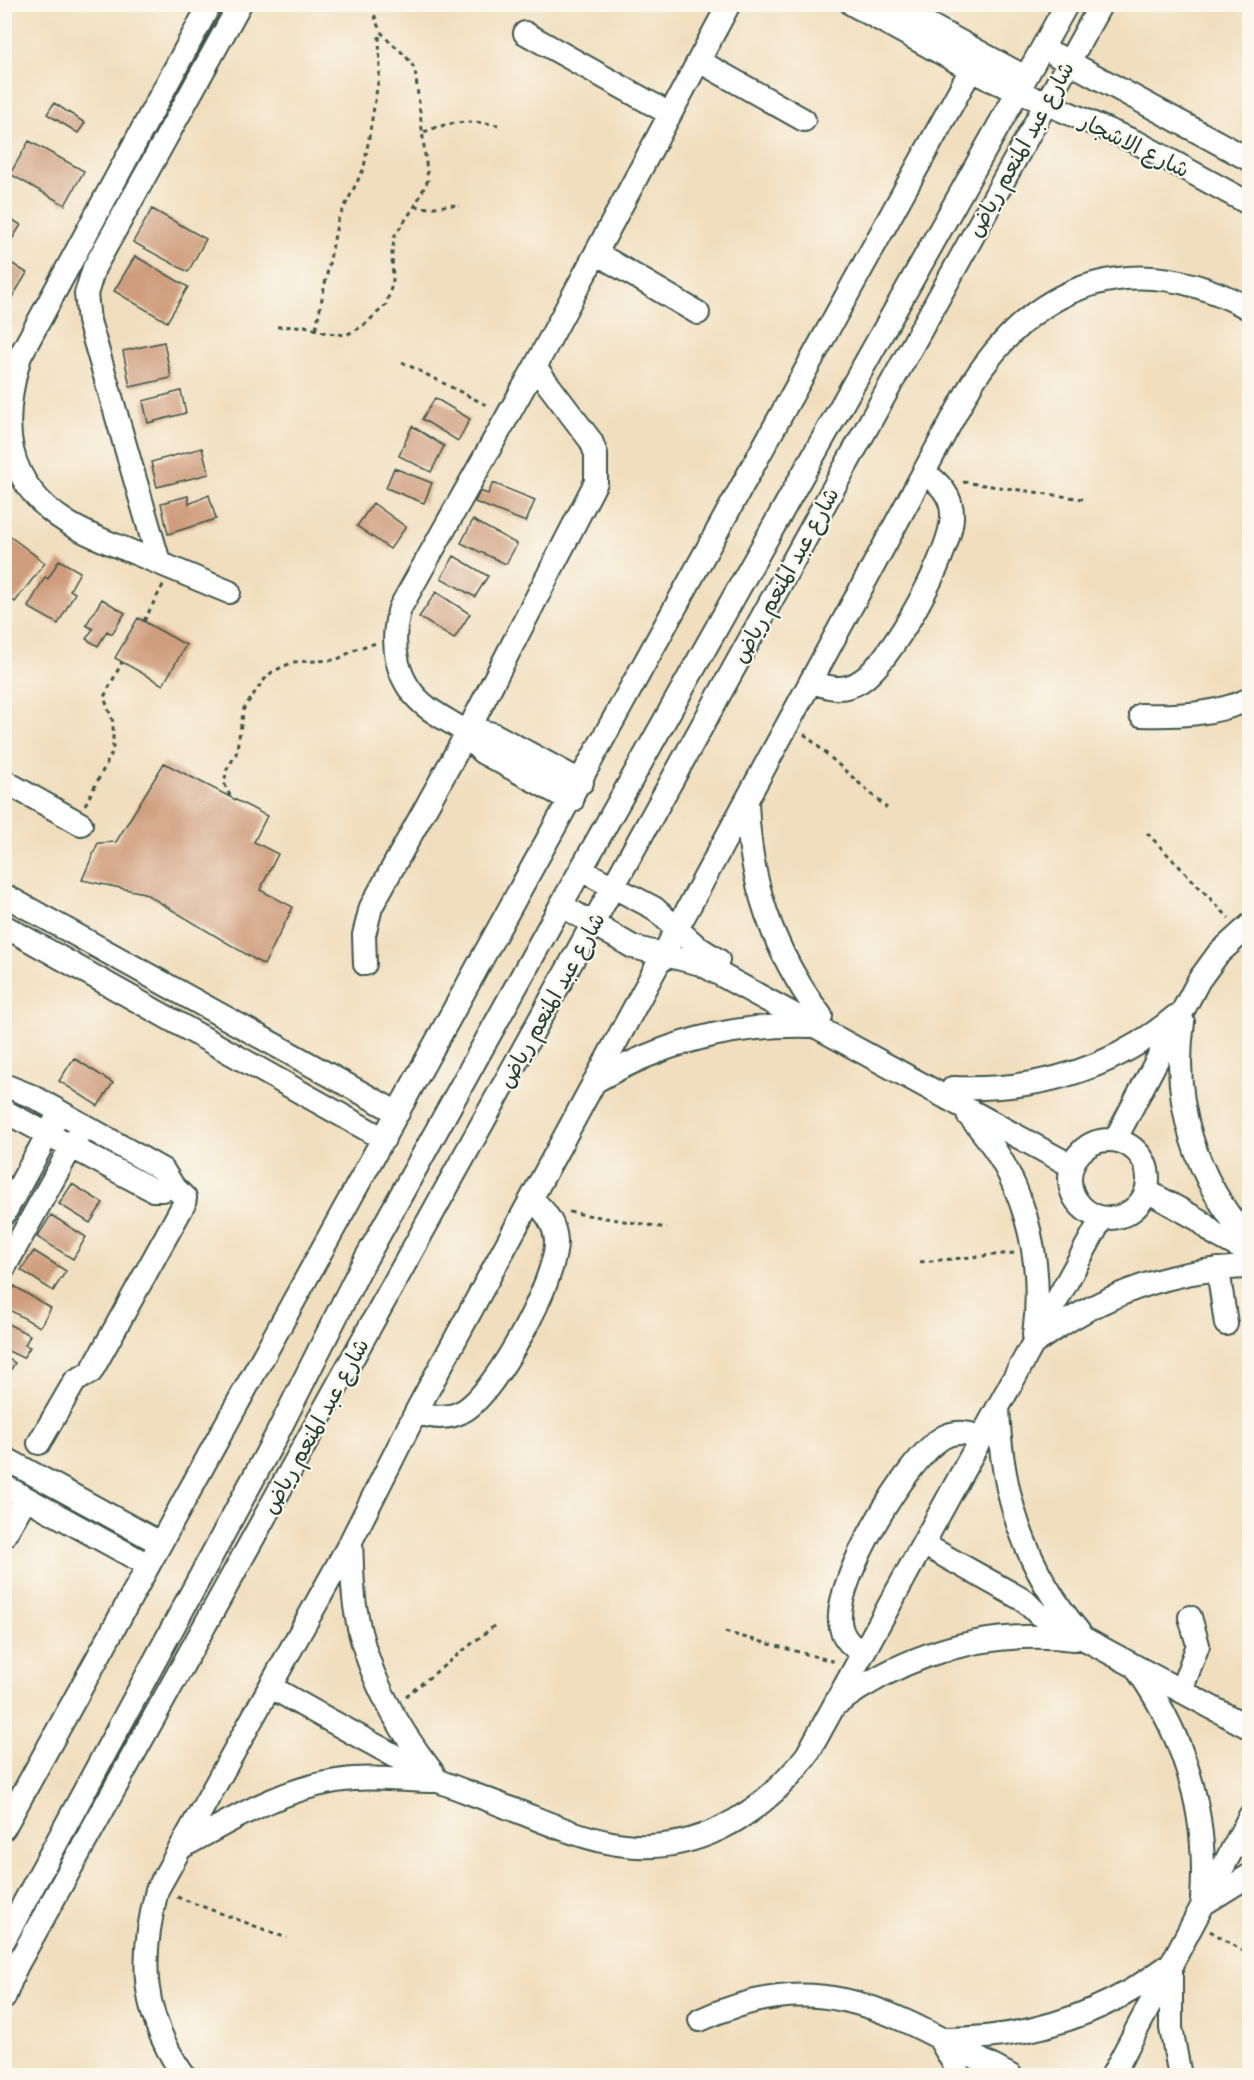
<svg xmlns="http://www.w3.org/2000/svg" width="1254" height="2080" font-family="Sriracha,'Playpen Sans Arabic',sans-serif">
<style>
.building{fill:#cf9d7d}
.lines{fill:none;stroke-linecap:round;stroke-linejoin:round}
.minor-casing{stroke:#3e5549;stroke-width:26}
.path{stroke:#3e5549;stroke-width:3;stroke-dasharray:4.5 4.5;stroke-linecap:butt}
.minor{stroke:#fff;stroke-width:22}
.labels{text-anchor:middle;stroke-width:4.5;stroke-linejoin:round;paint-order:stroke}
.street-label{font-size:22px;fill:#1f3d34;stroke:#fbf7ec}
</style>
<rect width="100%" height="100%" fill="#fbf7ec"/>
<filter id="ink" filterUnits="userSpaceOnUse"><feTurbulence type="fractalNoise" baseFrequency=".0167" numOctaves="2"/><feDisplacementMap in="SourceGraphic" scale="12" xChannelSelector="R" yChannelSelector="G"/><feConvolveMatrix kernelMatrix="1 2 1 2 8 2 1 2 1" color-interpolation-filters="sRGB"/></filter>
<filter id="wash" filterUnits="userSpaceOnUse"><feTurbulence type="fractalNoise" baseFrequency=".008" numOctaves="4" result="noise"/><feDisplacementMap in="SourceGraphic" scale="24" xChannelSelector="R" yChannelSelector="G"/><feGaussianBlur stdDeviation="1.35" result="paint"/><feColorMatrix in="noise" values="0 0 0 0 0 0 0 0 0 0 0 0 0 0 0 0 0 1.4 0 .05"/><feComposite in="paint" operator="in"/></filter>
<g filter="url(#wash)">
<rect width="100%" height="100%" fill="#f1debe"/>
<g id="blocks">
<path class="building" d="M54,103L85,123L78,133L47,114Z
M29,141L84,171L65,205L10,174Z
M152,209L206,239L188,272L133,242Z
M8,217L21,225L4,252V223Z
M135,256L188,287L167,322L114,291Z
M5,259L27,273L10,301L5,297Z
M164,342L171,378L130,387L123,351Z
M181,391L186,413L148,423L143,401Z
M435,398L470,419L458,441L422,419Z
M412,426L444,446L431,472L399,456Z
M202,448L209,474L157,487L151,462Z
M394,468L432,483L424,503L386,488Z
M493,483L535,500L526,522L475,502L480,491L488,494Z
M209,495L216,519L168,534L161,503L188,496L189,504Z
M373,503L406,527L390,549L357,526Z
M473,520L517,544L506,564L461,543Z
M7,534L45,563L15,602L4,594V538Z
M454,556L488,576L475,597L441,578Z
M59,560L80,572L70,590L75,593L58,624L28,607L45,577L48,579Z
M436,592L470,614L454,639L419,617Z
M102,599L125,613L112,634L107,631L98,646L86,639L93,629L86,625Z
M138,618L186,645L163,685L115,658Z
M164,763L267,816L254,842L278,854L260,890L293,907L264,965L144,893L82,880L98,843L116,842Z
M74,1058L113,1083L98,1106L59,1081Z
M72,1184L103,1203L90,1223L59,1204Z
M51,1215L86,1237L73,1259L37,1237Z
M34,1251L66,1271L53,1291L21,1270Z
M14,1286L51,1308L40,1327L4,1307Z
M4,1322L30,1335L25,1345L30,1347L23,1358L4,1349Z
M4,1356L15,1363L4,1380Z"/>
</g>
</g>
<g filter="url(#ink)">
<use href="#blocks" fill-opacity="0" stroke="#3e5549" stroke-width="1.5"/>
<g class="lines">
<defs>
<path id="minor" d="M210,4L20,356C0,424 3,483 68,523C89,536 113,544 135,553C167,566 198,579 229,592
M852,4L987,78L1138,143L1250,204
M891,4L1025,77
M525,33L670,114
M1056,55L1250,160
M699,61L804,120
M596,253L698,313
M159,562L89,321L86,294L94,268L240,4
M811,681C827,688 843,692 859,682C890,665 951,553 952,517C953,497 939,482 924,473
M1141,715C1178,716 1215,715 1250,699
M467,733L481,731L493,734L582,782
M4,781L81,824
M572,801L482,752C475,746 471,735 464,731C453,723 440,717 428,708C396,684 389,645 400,608L535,367L729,4
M747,801C749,882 773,951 821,1016
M581,870L654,908L696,946L718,960
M4,895L398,1113
M561,905L633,947L701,964L1072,1166
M4,926L384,1139
M365,964L364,935L371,907L467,733L596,482V454L591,441L535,367
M1183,1022C1171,1103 1196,1180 1250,1242
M594,1082C662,1043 731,1024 810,1026
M4,1085L34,1097L163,1170L173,1186L185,1198L184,1204L91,1372L75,1381L39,1443
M953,1088C1036,1091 1112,1070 1176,1016
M4,1111L153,1190H163L173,1186
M968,1115C1023,1174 1045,1256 1034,1335
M1070 1179a39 39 0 1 1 78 0a39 39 0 1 1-78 0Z
M1115,1140L1199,980L1218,954L1250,925
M1147,1191L1199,1220L1215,1234L1250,1253
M4,1214L55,1121
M4,1268L79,1133
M1218,1269L1226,1324
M1036,1342C1099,1296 1170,1269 1250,1267
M998,1408C1001,1492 1024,1567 1079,1632
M416,1412C432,1418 449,1420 465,1410C497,1390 557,1279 556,1241C555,1223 545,1210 531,1199
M4,1458L160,1543
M4,1486L148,1565
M4,1536L26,1498
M351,1541C352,1562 352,1585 355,1606C364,1669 394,1723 433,1773
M923,1544L1025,1601L1038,1614L1250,1728
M863,1653C850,1646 841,1636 840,1621C836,1579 906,1460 942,1438C955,1430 968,1432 981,1438
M1138,1671C1186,1739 1208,1816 1202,1899
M271,1687C309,1709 347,1730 386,1751C404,1761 422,1773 441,1782C464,1791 487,1799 509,1808C541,1820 573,1835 607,1842C689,1860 760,1817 807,1755L1102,1218
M1181,1691L1198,1645L1190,1617
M838,1703C909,1652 988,1629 1075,1639
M4,1828L979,55
M184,1846C238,1816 290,1784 353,1779C380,1777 408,1781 435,1781
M1205,1903L1250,1875
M4,1940L274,1440L359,1271L561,905L1067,4
M1171,1970V2028L1180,2076
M4,1998L16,1967L1101,4
M700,2020C828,1962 899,2018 1011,2076
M945,2039C1028,2039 1102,2015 1168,1966
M940,2040L961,2076
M184,2076C141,2014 139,1961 157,1890L351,1541L416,1412L972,383C1039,278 1138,248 1250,309
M1112,2076L1250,1816"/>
</defs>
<use href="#minor" class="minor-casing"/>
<path class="path" d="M424,132C450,121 471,120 498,125
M415,206C431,211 444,203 460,206
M277,327L305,326L327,333L346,335L363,326L386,305L393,281L392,253L395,235L415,206L428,180L415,70C400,40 377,47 373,4
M316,328L338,220L364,168L380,70L379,34
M402,362L490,407
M963,482L1083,499
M144,621L163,585
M804,734L887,808
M230,796L224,783L227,769L236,754L244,708L263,681L272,672L293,662L336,660L358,648L377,643
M85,805L113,751V722L104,697L122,662
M1147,833L1229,918
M569,1212L667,1228
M920,1262L1014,1253
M725,1632L836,1662
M406,1696L494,1626
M177,1897L287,1938
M1210,1931L1250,1955"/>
<use href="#minor" class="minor"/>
</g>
</g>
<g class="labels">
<g class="street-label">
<text transform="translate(1135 145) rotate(26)" y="8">شارع الاشجار</text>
<text transform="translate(1020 149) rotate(-61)" y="8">شارع عبد المنعم رياض</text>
<text transform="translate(785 575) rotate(-61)" y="8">شارع عبد المنعم رياض</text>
<text transform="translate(551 1000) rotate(-61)" y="8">شارع عبد المنعم رياض</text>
<text transform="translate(315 1426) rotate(-61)" y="8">شارع عبد المنعم رياض</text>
</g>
</g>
<rect width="1254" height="2080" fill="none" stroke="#fbf7ec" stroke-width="24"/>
</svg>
